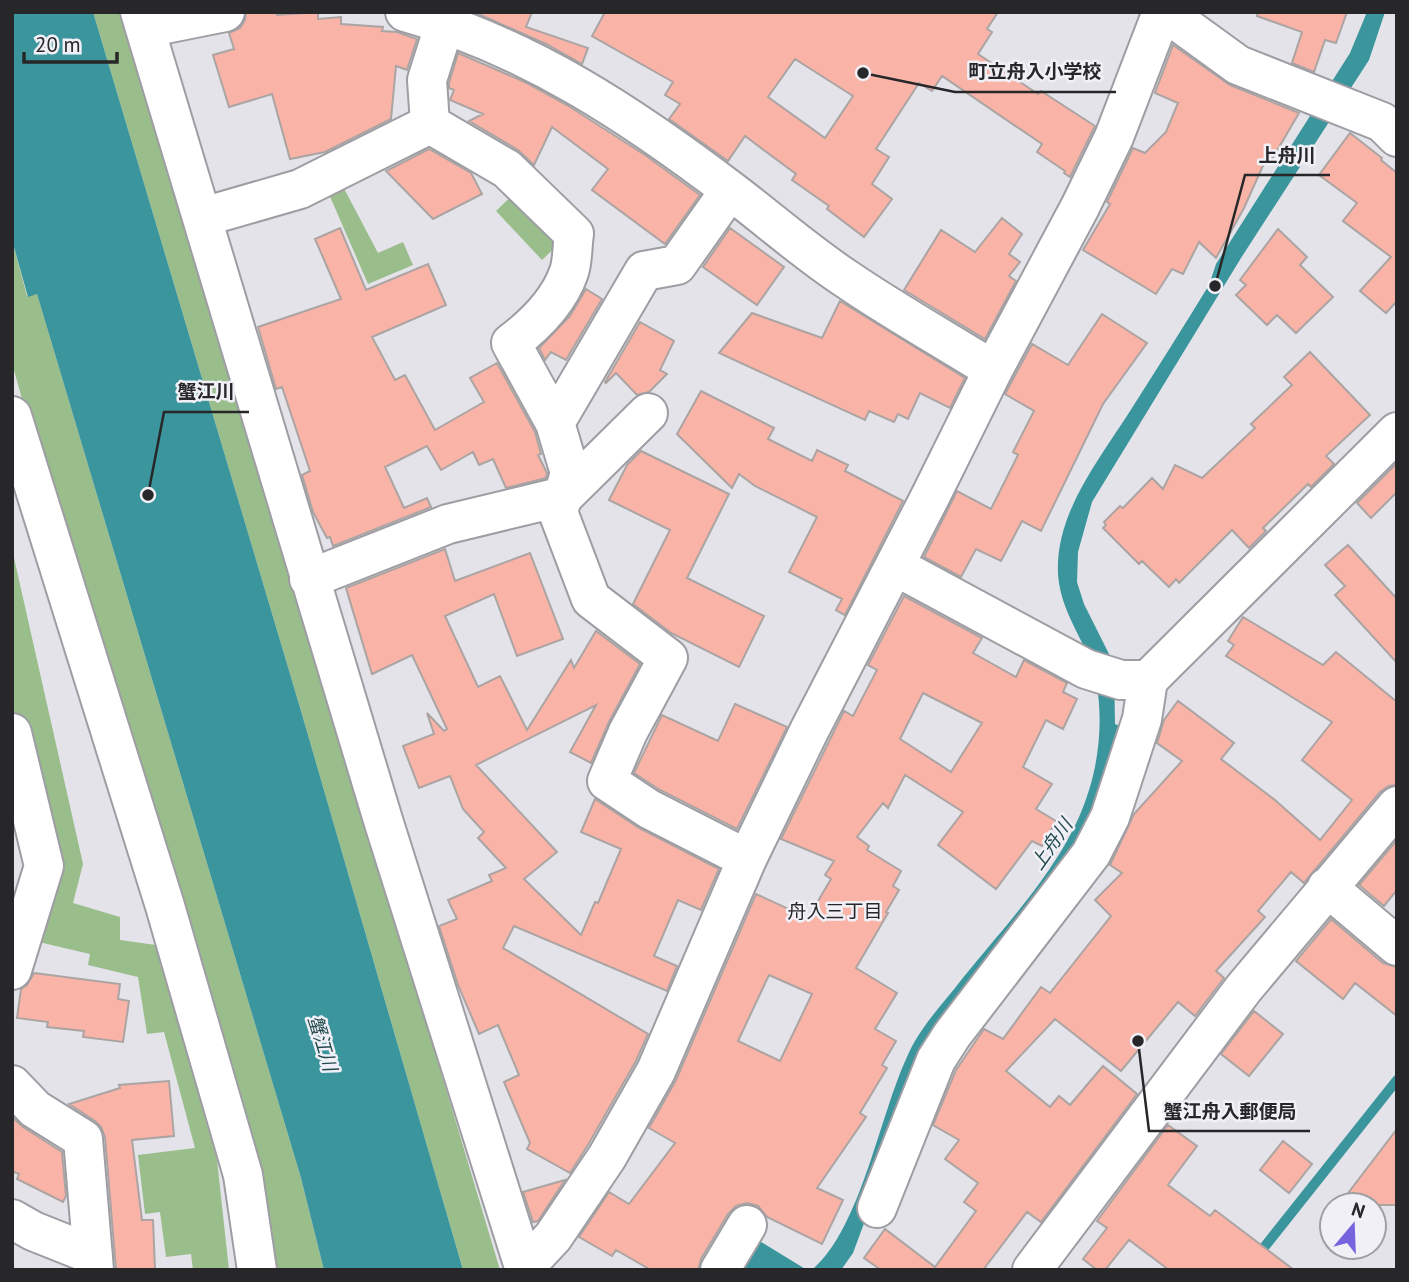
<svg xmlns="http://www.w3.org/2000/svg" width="1409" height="1282" font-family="'PT Sans','Noto Sans JP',sans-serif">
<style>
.green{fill:#9abe8b}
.water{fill:#3a959c}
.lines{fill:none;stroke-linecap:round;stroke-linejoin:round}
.stream{stroke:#3a959c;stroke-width:10}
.building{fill:#fab3a7;stroke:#aba4a3;stroke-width:2;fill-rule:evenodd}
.minor-casing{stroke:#9d9da3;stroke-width:42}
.minor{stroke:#fff;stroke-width:38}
.labels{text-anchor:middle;stroke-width:5;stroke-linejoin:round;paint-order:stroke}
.water-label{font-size:19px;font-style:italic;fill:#244c50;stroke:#f0f0f6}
.neighbourhood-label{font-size:19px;fill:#272729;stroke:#f0f0f6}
.leader{fill:none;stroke:#272729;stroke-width:2.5}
.callout-dot{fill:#272729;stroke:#f0f0f6;stroke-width:2.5}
.callout-label{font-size:19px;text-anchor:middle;font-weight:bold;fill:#272729;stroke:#f0f0f6;stroke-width:5;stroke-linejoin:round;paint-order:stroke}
</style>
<rect width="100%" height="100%" fill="#e3e3e9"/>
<path class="green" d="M93,12H125L500,1270H463L301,711Z
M339,179L378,253L403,242L413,265L368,284L325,185Z
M519,189L566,237L542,260L496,211Z
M12,240L27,296L37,294L301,1178L324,1270H265L12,363Z
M12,549L83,864L73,903L120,917V940L156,945L217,1160L229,1270H193L191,1254L166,1257L160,1212L145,1214L138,1155L195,1148L164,1032L147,1034L138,977L88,965L90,954L30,940L52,869L12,702Z"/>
<path class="water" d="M12,12H93L301,711L463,1270H324L301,1178L37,294L28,297L12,240Z
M1367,12H1385L1369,60L1241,258L1092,502L1078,552L1077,582L1084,604L1114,664L1115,724L1127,729L1102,812L922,1067L853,1253L841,1270H812C861,1228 879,1117 907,1057C918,1031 937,1010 955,988C1002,928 1067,864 1089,790C1102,750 1105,692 1087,653C1075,627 1060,604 1058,574C1055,512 1100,459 1132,408C1158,367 1184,326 1209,285L1216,264L1350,53Z
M753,1237L807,1270H732Z"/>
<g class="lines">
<path class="stream" d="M1258,1255L1397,1080"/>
</g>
<path class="building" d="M246,12H276L277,15L318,12V19L341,17V24L383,27L382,31L397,32L417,39L407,70L396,66L391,119L325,152L290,159L272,94L229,107L213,55L234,49L229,33L240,28L245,20Z
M474,12H532L526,27L588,48L582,64L546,44Z
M605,12H998L987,29L992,32L978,54L1038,94L1041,91L1095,126L1070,177L1064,173L1065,171L1037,152L1042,144L942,76L932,91L919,83L876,149L889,157L872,184L892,199L864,237L827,209L829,206L792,180L796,174L745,136L728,161L669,119L680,104L665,95L673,82L592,36ZM795,59L853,96L825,138L768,97Z
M1258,12H1347L1336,43L1325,40L1314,72L1292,63L1302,32L1257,16Z
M1173,45L1230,85L1299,113L1271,161L1266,159L1244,208L1216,258L1199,242L1183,274L1172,269L1156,294L1083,250L1110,204L1107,202L1133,148L1145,153L1166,132L1178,103L1155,93Z
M458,53L527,83L567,105L645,155L700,195L665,244L592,190L608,169L552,127L534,165L518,150L469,121L483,114L450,100L454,90L449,88V83Z
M1350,133L1382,158L1381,160L1397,173V301L1386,313L1360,291L1391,257L1343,221L1357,203L1319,175Z
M429,149L471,173L482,194L433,219L386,171Z
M1002,218L1022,234L1009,254L1020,262L1009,276L1016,281L985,339L904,290L941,230L975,252Z
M340,228L366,290L428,264L446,305L372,337L395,380L405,375L435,430L484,402L470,378L497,363L535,432L541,454L538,455L547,473L546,478L506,488L493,459L479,465L473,452L441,470L427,446L385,467L404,508L427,498L431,507L333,546L330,537L327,538L313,512L302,475L310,471L282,387L276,389L258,327L341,299L315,239Z
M730,228L784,267L757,305L703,267Z
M1278,229L1307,257L1300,265L1333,297L1296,333L1277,315L1267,325L1236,295L1246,285L1240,280Z
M586,289L602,299L566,360L551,352L545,360L539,348L570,316Z
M840,301L965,378L950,408L920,393L908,419L898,414L894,422L869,411L865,420L719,353L752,313L822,338Z
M1102,314L1147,343L1103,404L1041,531L1022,521L1001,561L976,549L961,577L924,557L957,491L991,509L1018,455L1013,452L1034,411L1005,394L1032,344L1068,365Z
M640,322L674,341L660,370L667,374L649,392L637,395L616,373L606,383L605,382Z
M1310,352L1370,415L1326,456L1334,464L1311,487L1308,484L1263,528L1266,531L1249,548L1232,530L1179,583L1176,579L1169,587L1142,561L1139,564L1103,528L1106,525L1104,522L1120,506L1123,508L1152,478L1163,489L1175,465L1202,478L1255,428L1251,424L1292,385L1284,377Z
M701,391L774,428L768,439L812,461L817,450L848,465L845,471L903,501L845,615L836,610L842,599L789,572L817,517L755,486L739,474L732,488L677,434Z
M641,451L729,494L687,578L764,616L739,667L671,633L633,604L670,530L609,500L627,465Z
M1397,463V492L1371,518L1357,503Z
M1348,545L1397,599V663L1335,595L1345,586L1325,565Z
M445,549L455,581L530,553L563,639L517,656L494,594L445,616L478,687L500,676L527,730L571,660L574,668L596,631L640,664L609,722L591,763L570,752L596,705L476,765L557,852L524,879L581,935L595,902L598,903L621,849L581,832L595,799L639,828L719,869L701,910L678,900L654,956L677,966L667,991L514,926L503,948L648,1034L636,1061L588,1145L570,1173L527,1149L530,1143L504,1082L519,1075L498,1025L479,1034L458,985L439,926L457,919L448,900L492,881L489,875L506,868L478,838L484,832L463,809L450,776L419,788L403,746L434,734L427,713L444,731L447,729L412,655L372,674L346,588Z
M904,596L982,638L973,653L1016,677L1024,660L1067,683L1063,692L1077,699L1063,729L1046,720L1023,767L1052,784L1036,809L1056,821L1042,846L1032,841L996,889L938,845L963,812L905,775L888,808L883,803L857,837L869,846L867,850L901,871L893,886L899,890L886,912L888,913L856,968L897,993L875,1029L896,1041L882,1065L887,1068L860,1113L866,1117L817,1188L843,1200L822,1244L767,1217L758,1206L747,1203L736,1206L728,1214L701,1259L698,1270H651L616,1250L612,1256L579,1237L609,1192L629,1204L675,1143L649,1128L676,1080L756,894L808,918L831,879L825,875L834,861L781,839L844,711L853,716L877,670L868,665ZM923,693L982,723L951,772L900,739ZM769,975L812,994L780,1061L738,1041Z
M1243,617L1323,665L1336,652L1397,702V785L1389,786L1380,792L1304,883L1291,872L1258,911L1265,917L1216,971L1224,978L1195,1016L1178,1002L1121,1071L1055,1019L1006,1071L1050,1107L1059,1096L1070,1105L1103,1066L1137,1094L1041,1222L1027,1212L983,1270H881L864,1258L885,1229L935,1267L976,1211L964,1202L978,1183L945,1159L959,1140L933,1125L956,1070L984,1029L1003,1039L1041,987L1050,993L1111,916L1095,900L1122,873L1110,865L1134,814L1182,761L1157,743L1164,720L1178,701L1234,743L1221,759L1275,800L1320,840L1352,800L1302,760L1332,722L1226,656L1234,645L1228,641Z
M735,704L787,727L737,829L660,790L634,773L662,715L718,741Z
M1397,840V890L1384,906L1359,885Z
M1331,919L1383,963L1397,967V1016L1355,983L1343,999L1296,961Z
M34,973L120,984L118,999L129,1001L123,1042L83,1037L84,1031L47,1027L48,1022L17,1018L21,989L27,985Z
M1254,1011L1283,1034L1249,1076L1221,1054Z
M169,1081L174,1136L132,1140L142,1220H153L155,1270H116L105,1137L101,1127L95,1121L69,1104L120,1088L119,1085Z
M12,1117L23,1127L62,1152L66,1196L63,1202L17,1179L19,1174L12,1171Z
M1168,1125L1197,1146L1168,1185L1210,1216L1215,1210L1294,1270H1169L1129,1240L1105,1270H1097L1083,1259L1107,1228L1097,1221Z
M1397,1129V1205H1339Z
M1283,1141L1312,1164L1289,1193L1260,1170Z
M565,1180L538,1221L533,1222L523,1192Z"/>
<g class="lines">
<defs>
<path id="minor" d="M140,12L383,820L525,1270
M405,12C528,46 633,116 734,193C772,222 808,254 848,280C895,312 945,340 993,370
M1165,12L1238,65L1382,122L1397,137
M445,23L427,80L430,124L507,169L574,234C572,246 573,260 569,272C559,301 535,325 511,343L555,423L570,473L558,512L591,599L668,658L628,732L607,781L649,809L747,859
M145,28L225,12
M203,217L300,189L430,124
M12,416L165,906L243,1175L257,1270
M555,423L644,271L677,265L730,190
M895,566L1086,669L1121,680H1148L1397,432
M309,579L448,524L564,496L648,413
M12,733L44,866L12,970
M1327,887L1397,946
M12,1085L35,1109L83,1139L94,1270
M877,1208L936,1060L952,1035L1091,854L1110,817L1142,719L1148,680
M12,1219L33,1231L93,1255
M524,1268L553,1237L607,1157L656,1071L747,859L809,731L930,497L993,370L1080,207L1114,137L1162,12
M720,1270L747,1225
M1032,1270L1244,988L1397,806"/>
</defs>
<use href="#minor" class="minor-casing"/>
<use href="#minor" class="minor"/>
</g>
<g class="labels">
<g class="water-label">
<text transform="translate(1051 844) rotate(-55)" y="7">上舟川</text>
<text transform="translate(323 1043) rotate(73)" y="7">蟹江川</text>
</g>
<g class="neighbourhood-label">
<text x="835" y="918">舟入三丁目</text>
</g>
</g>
<path class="leader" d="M863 73L955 92H1116M1215 286L1245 175H1330M148 495L164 412H249M1138 1041L1149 1131H1310"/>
<g class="callout-dot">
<circle cx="863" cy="73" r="7"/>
<circle cx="1215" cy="286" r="7"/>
<circle cx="148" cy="495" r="7"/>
<circle cx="1138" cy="1041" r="7"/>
</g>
<g class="callout-label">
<text x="1035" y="78">町立舟入小学校</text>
<text x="1287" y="162">上舟川</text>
<text x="206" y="398">蟹江川</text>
<text x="1230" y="1118">蟹江舟入郵便局</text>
</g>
<rect width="1409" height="1282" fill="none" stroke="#272729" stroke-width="28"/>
<g transform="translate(1353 1226) rotate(19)"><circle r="33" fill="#f0f0f6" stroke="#a0a0a4" stroke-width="2"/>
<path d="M0-5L12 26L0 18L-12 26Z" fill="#7564de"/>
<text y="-10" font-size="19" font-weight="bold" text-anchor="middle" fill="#272729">N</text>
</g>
<path d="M24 52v10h93v-10" fill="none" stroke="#272729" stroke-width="3.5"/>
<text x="35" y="52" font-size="21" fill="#272729" stroke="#f0f0f6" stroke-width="5" paint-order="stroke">20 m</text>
</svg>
